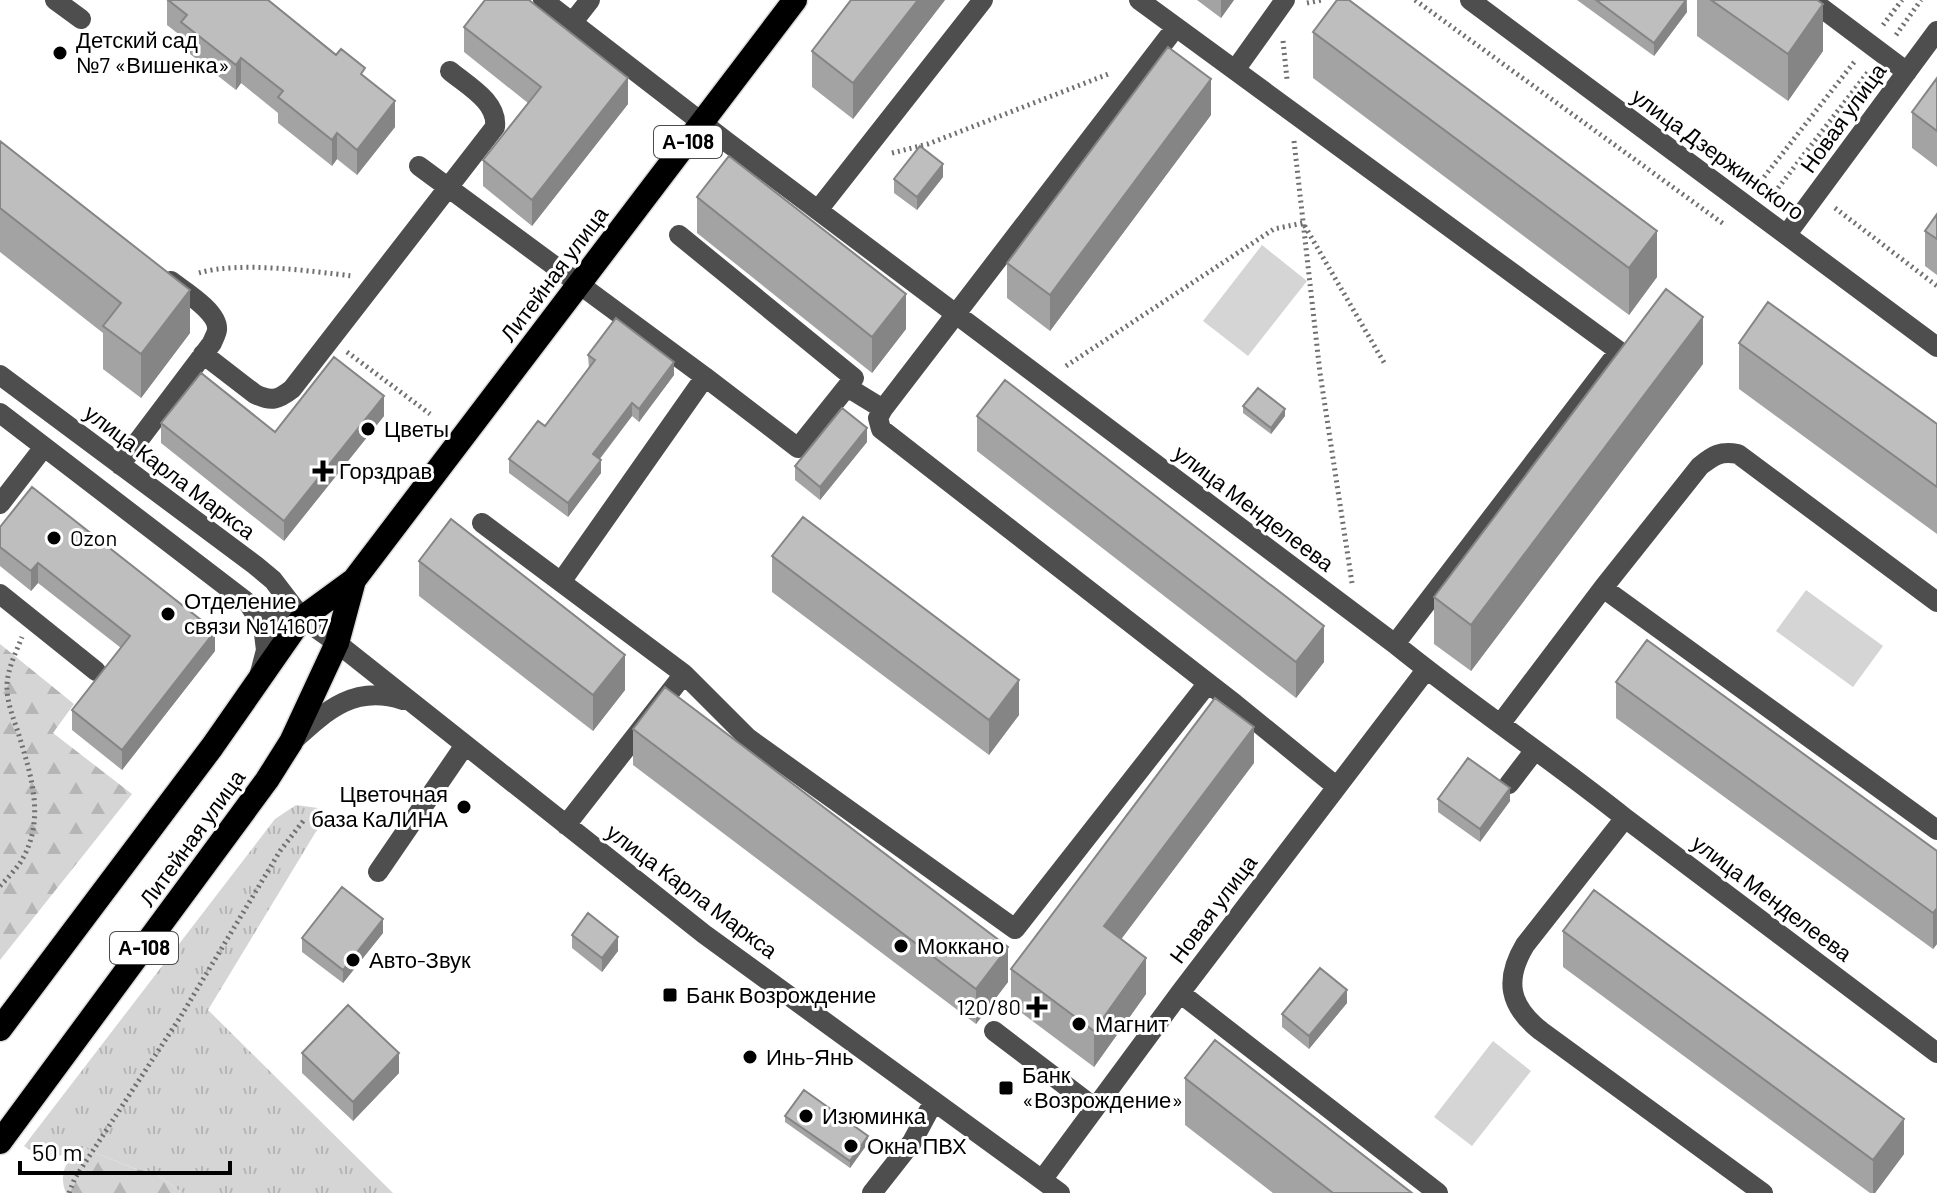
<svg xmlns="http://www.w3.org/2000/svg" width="1937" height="1193" font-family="Barlow,sans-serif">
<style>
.grass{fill:url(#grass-tufts)}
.forest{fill:url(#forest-firs)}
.pitch{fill:#d5d5d5}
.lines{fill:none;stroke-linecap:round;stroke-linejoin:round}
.highway-casing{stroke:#dbdbdb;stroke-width:27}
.path{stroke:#707070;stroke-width:5;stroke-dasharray:2 4;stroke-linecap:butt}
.minor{stroke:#4e4e4e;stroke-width:20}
.highway{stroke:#000;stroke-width:24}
.wall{fill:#a3a3a3}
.shaded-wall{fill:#858585}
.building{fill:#bebebe;stroke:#858585;stroke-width:2}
.poi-dot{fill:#000;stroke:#fff;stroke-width:3}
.labels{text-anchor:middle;stroke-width:6;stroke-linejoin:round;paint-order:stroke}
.shield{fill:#fff;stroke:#4c4c4c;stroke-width:2}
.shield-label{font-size:20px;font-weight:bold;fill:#000}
.poi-label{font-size:22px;fill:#000;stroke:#fff;text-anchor:start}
.street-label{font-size:22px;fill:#000;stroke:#fff}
</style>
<defs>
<pattern id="grass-tufts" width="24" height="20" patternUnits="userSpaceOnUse" patternTransform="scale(2)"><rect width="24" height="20" fill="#d5d5d5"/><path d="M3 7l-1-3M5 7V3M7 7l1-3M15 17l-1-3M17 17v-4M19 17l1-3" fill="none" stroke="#b5b5b5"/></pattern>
<pattern id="forest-firs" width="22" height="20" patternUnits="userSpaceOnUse" patternTransform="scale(2)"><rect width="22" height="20" fill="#d5d5d5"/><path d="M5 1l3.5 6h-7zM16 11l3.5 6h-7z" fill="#b5b5b5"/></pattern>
</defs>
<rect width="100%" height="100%" fill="#fff"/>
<path class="grass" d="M296,805L318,808L323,820L208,1010L393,1193H182L155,1173L133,1168L84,1148L46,1160L24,1146L275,819Z"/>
<path class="forest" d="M0,644L74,704L53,733L132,794L0,960Z
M84,1148L133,1168L155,1173L182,1193H66C58,1173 66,1159 84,1148Z"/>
<path class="pitch" d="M1262,245L1307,281L1248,356L1203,321Z
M1806,590L1883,646L1853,687L1776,631Z
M1493,1041L1531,1071L1472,1146L1434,1117Z"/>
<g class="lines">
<defs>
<path id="highway" d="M0,1029L212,747L302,618L354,580L795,0
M0,1142L267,780L291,742L337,643L354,580"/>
</defs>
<use href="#highway" class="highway-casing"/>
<path class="path" d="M1415,0L1725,225
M1307,3L1322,0
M1883,25L1902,0
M1896,35L1921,0
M1283,41L1287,79
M1294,141L1320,373L1352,583
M892,153L928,144L1111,73
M1764,177L1855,61
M1778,188L1868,72
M1835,208L1937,286
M199,273C238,261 311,271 352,276
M347,352L430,414
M1066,366L1274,229L1303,223L1386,366
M0,886C7,879 14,871 20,863C47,820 31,776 18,732C13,718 6,699 7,684C8,668 16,652 22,637
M69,1193L75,1178L181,1016L280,851L304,820"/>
<path class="minor" d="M55,0L81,19
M543,0L727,142L1395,644C1470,705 1550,758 1625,818L1937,1053
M1139,0L1619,351L1395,644
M1470,0L1937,347
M1811,0L1907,72
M572,23L590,0
M1176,27L883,409L878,418L881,429L1235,704L1337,787
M1235,70L1285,0
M419,166L705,377
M818,210L983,0
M1787,234L1937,31
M203,354L255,394C271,402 278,400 292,389L495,127C498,102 468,86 450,71
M0,375L255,565L273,580L302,618L337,643L704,934L1060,1193
M847,387L883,409
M0,413L248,603L263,626L266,650L260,673
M120,465L212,343C213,340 217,333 217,330C219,312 184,291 171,281
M0,504L44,447
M482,523L684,674L566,825
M561,582L705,377L798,448L854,378L679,235
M1603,588L1937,830
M0,594L96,671
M248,603L302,618
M684,674L748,738L1015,929L1208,683
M1501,723L1603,588L1700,466C1714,455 1720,451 1738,454L1937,602
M294,740C327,710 355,684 403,700
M1509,784L1535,750
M1625,818L1525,945C1504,980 1509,1006 1541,1031L1763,1193
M378,872L465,745
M1180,993L1438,1193
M994,1031L1095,1108
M1042,1180L1180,993L1426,670
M872,1193L912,1142L934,1101"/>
<use href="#highway" class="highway"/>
</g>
<path class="wall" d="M167,0H269L365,77L395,127L357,175L337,159L332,166L278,123V113L241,83L236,90L181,47V36L167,25Z
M945,0L853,119L812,87V51Z
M1197,0H1234L1221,18Z
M1577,0H1687V12L1654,56Z
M1697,0H1817L1823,51L1788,101L1697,36Z
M464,27L628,104L532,226L483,186V160L528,103L464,52Z
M1313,32L1657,277L1629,315L1313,78Z
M1937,78V167L1912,148V112Z
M1211,115L1050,331L1007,298V263Z
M0,141L190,333L141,398L103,369V333L0,252Z
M943,177L917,210L894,193V179Z
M697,197L906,329L872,373L697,233Z
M1937,214V275L1925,266V231Z
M1739,343L1937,424V534L1739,389Z
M588,355L674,375L639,422L632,416L600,459L601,473L568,517L509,473V459L545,426L589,369Z
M1703,364L1471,671L1434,644V597Z
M1243,406L1285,416L1271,434L1243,413Z
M384,416L284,541L161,443V423L275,432Z
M977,416L1324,662L1296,698L977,451Z
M867,442L820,500L795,480V466Z
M0,527L215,651L122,770L72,730V710L121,648L38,583L31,591L0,566Z
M772,556L1019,715L989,755L772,592Z
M419,561L625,690L593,731L419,596Z
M1616,682L1937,851V944L1933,949L1616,718Z
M633,729L1008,982L976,1024L633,765Z
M1254,763L1121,939L1146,994L1094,1067L1011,1005V969Z
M1438,799L1510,801L1480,842L1438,812Z
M1563,931L1904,1154L1875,1193H1870L1563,967Z
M383,933L343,983L302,952V938Z
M572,935L618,951L602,972L572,948Z
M1347,1003L1309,1049L1282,1027V1014Z
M302,1053L399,1073L353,1121L302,1073Z
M1185,1078L1412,1193H1273L1185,1125Z
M785,1116L868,1143L850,1168L785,1122Z"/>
<path class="shaded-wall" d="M918,0H945L853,119V83Z
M1221,0H1234L1221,18Z
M1686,0L1687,12L1654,56V43Z
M1823,4V51L1788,101V54Z
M241,58V83L236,90V65Z
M628,78V104L532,226V200Z
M1211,79V115L1050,331V295Z
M395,101V127L357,175V150Z
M337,133V159L332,166V140Z
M943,164V177L917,210V197Z
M1657,231V277L1629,315V268Z
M190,290V333L141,398V354Z
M906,294V329L872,373V337Z
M1703,317V364L1471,671V625Z
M674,362V375L639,422V409Z
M384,396V416L284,541V521Z
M632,403V416L593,467V454Z
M1285,409V416L1271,434V428Z
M867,428V442L820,500V487Z
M601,460V473L568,517V503Z
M38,563V583L31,591V571Z
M1324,626V662L1296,698V662Z
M215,631V651L122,770V750Z
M625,655V690L593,731V695Z
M1019,680V715L989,755V720Z
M1254,727V763L1104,962V926Z
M1510,788V801L1480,842V829Z
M1937,908V944L1933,949V913Z
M383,919V933L343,983V970Z
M618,937V951L602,972V958Z
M1008,947V982L976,1024V989Z
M1146,958V994L1094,1067V1031Z
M1347,990V1003L1309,1049V1036Z
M399,1053V1073L353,1121V1102Z
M1904,1119V1154L1875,1193H1873V1160Z
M868,1136V1143L850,1168V1161Z"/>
<path class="building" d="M168,0H268L336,55L341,49L365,68L361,74L395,101L357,150L337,133L332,140L278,97L283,91L241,58L236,65L181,22L187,15Z
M485,0H529L628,78L532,200L483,160L541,87L464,27Z
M851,0H918L853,83L812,51Z
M1337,0H1349L1657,231L1629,268L1313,32Z
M1596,0H1686L1654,43Z
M1711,0H1817L1823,4L1788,54Z
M1168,47L1211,79L1050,295L1007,263Z
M1937,78V131L1912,112Z
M0,141L190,290L141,354L103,326L121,303L0,208Z
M920,146L943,164L917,197L894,179Z
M729,156L906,294L872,337L697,197Z
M1937,214V239L1925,231Z
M1666,289L1703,317L1471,625L1434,597Z
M1768,302L1937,424V487L1739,343Z
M616,318L674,362L639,409L632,403L593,454L601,460L568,503L509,459L538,421L545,426L595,360L588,355Z
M334,357L384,396L284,521L161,423L201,373L275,432Z
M1005,380L1324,626L1296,662L977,416Z
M1258,388L1285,409L1271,428L1243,406Z
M842,408L867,428L820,487L795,466Z
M32,487L215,631L122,750L72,710L130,636L38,563L31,571L0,547V527Z
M803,517L1019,680L989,720L772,556Z
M451,519L625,655L593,695L419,561Z
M1647,640L1937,851V908L1933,913L1616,682Z
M665,687L1008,947L976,989L633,729Z
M1215,698L1254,727L1104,926L1146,958L1094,1031L1011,969Z
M1468,758L1510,788L1480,829L1438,799Z
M342,887L383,919L343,970L302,938Z
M1594,890L1904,1119L1873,1160L1563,931Z
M588,913L618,937L602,958L572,935Z
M1320,968L1347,990L1309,1036L1282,1014Z
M348,1005L399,1053L353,1102L302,1053Z
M1215,1040L1412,1193H1333L1185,1078Z
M804,1090L868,1136L850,1161L785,1116Z"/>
<g class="poi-dot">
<circle cx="60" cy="53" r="8"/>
<circle cx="368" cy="429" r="8"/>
<path d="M319 459h8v8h8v8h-8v8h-8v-8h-8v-8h8z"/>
<circle cx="54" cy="538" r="8"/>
<circle cx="168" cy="614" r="8"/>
<circle cx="464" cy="807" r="8"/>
<circle cx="901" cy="946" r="8"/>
<circle cx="353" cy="960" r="8"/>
<rect x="662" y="987" width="16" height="16" rx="4"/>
<path d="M1033 995h8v8h8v8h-8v8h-8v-8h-8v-8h8z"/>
<circle cx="1079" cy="1024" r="8"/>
<circle cx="750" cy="1057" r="8"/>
<rect x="998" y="1080" width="16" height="16" rx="4"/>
<circle cx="806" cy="1116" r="8"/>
<circle cx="851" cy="1146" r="8"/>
</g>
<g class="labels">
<g class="shield">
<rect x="654" y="126" width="68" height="32" rx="6"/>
<rect x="110" y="932" width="68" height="32" rx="6"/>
</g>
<g class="shield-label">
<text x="688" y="149">А-108</text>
<text x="144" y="955">А-108</text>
</g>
<g class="poi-label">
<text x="76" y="48">Детский сад<tspan x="76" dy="25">№7 «Вишенка»</tspan></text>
<text x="384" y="437">Цветы</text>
<text x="339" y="479">Горздрав</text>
<text x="70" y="546">Ozon</text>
<text x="184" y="609">Отделение<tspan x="184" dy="25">связи №141607</tspan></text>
<text x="448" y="802" text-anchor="end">Цветочная<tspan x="448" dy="25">база КаЛИНА</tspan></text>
<text x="917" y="954">Моккано</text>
<text x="369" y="968">Авто-Звук</text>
<text x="686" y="1003">Банк Возрождение</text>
<text x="1021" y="1015" text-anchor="end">120/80</text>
<text x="1095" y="1032">Магнит</text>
<text x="766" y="1065">Инь-Янь</text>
<text x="1022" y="1083">Банк<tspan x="1022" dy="25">«Возрождение»</tspan></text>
<text x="822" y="1124">Изюминка</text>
<text x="867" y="1154">Окна ПВХ</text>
</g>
<g class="street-label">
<text transform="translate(1843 118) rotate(-54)" y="8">Новая улица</text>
<text transform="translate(1718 154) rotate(36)" y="8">улица Дзержинского</text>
<text transform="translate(554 274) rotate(-53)" y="8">Литейная улица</text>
<text transform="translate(170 472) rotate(37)" y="8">улица Карла Маркса</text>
<text transform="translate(1254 508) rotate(37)" y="8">улица Менделеева</text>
<text transform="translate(192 838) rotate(-54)" y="8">Литейная улица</text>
<text transform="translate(692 891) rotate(37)" y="8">улица Карла Маркса</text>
<text transform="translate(1772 898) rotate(37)" y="8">улица Менделеева</text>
<text transform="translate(1213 909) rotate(-53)" y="8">Новая улица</text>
</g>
</g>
<path d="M20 1161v12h210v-12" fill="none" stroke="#000000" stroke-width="4"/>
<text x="32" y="1161" font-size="24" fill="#000000" stroke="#ffffff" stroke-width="6" paint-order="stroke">50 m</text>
</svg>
